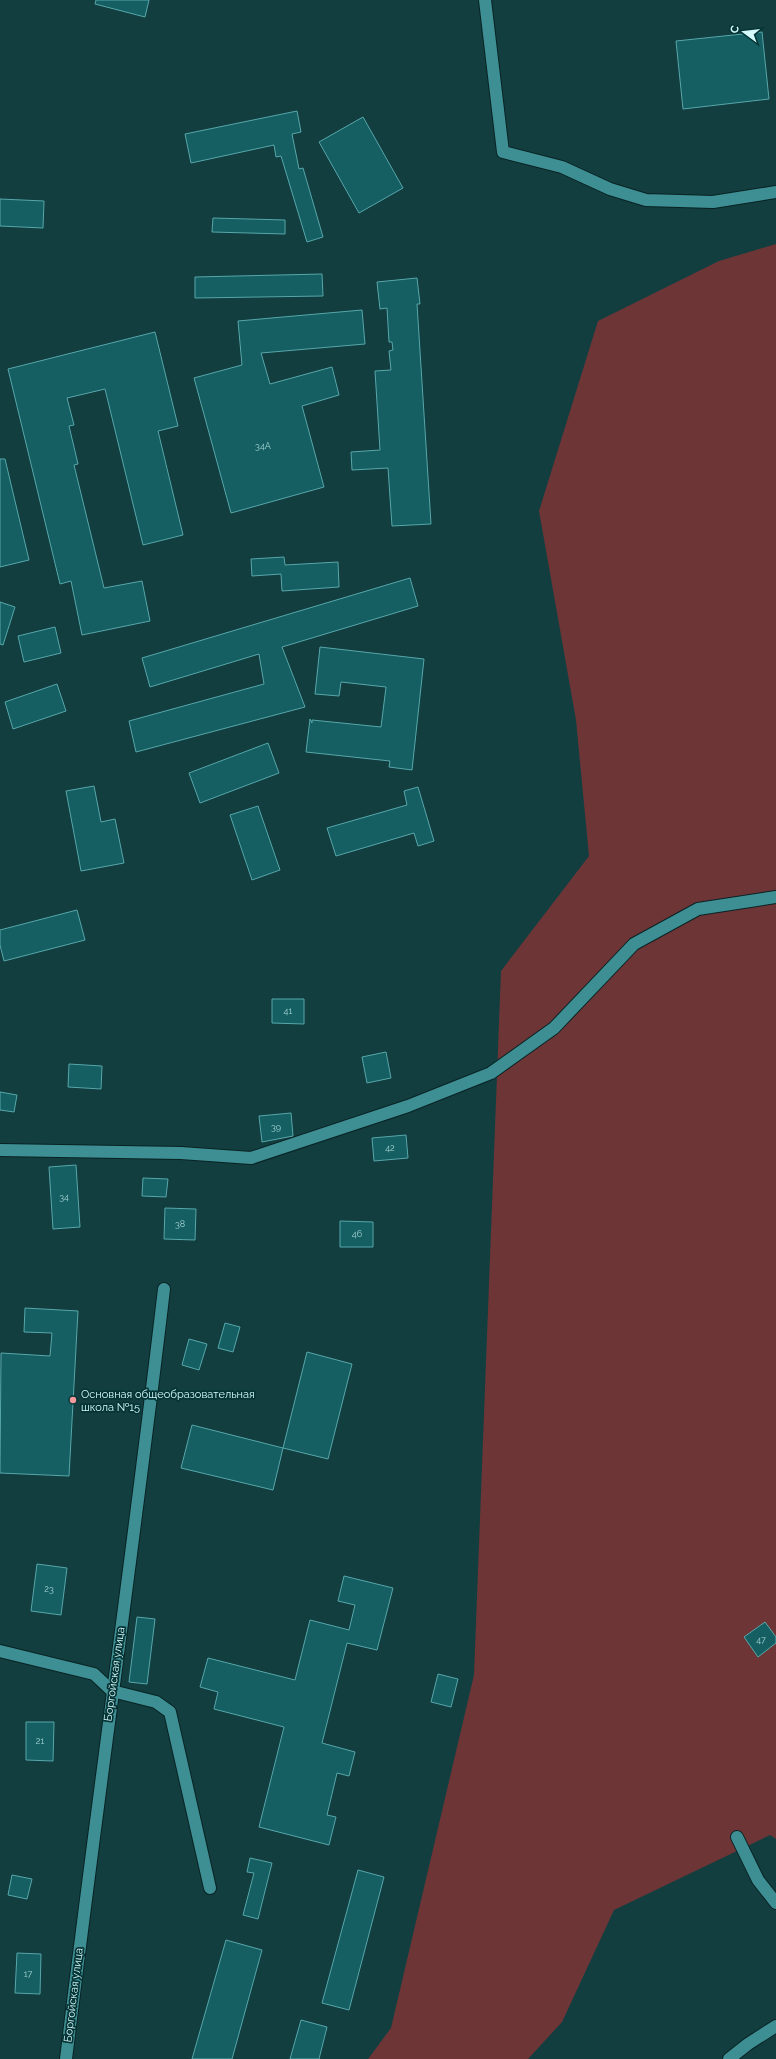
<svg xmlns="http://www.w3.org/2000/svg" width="776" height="2059" font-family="Raleway,sans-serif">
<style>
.green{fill:#6e3537}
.building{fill:#155e61;stroke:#57a7ab}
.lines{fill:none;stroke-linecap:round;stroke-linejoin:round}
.street-casing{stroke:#092324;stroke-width:14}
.street{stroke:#3e8f93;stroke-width:12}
.poi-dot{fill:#f59b9c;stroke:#053436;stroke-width:1.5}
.labels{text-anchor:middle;stroke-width:3.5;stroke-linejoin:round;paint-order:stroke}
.number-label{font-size:9px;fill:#a4d3d4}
.poi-label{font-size:11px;fill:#d4fafb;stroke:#053436;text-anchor:start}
.street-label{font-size:11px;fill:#d4fafb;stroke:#053436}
</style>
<rect width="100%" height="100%" fill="#123e40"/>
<path class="green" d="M776,244V1839L770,1835L614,1910L562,2022L528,2059H368L391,2028L474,1675L501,971L589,856L576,720L539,511L598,321L719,261Z"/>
<path class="building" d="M96,0H149L145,17L95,4Z
M762,32L769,99L683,109L676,41Z
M297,111L301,132L292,134L299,169L303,168L323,237L307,242L281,156L276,157L274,145L191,163L185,134Z
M363,117L403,188L359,213L319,142Z
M0,199L44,201L43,228L0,226Z
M213,218L285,220V234L212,232Z
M322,274L323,296L195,298V277Z
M417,278L420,304H417L431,524L392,526L388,468L352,470L351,452L380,450L375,371L391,370L389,351L393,350L392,342H389L387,308L380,309L377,282Z
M362,310L365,344L261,353L270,384L332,367L339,395L302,406L324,487L231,513L194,378L242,365L238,321Z
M155,332L178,426L158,431L183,535L143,545L105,389L67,398L74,425L69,426L78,464L74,465L104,588L142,581L150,621L82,635L71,581L60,584L8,369Z
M0,459H5L29,560L0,567Z
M284,557L285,565L338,562L339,587L282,591L281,574L252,576L251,559Z
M410,578L418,606L282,647L305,707L136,752L129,721L264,684L259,654L150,687L142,658Z
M0,602L15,607L3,645L0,644Z
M55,627L61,653L24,662L18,636Z
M320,647L424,659L412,770L389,767L390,761L306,752L310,719L312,723V720L381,727L386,687L341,682L339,696L315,694Z
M57,684L66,711L13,729L5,702Z
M268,743L279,773L200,803L189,773Z
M94,786L101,822L115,819L124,863L81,871L66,791Z
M418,787L434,841L418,846L414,833L336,856L327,828L407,805L404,791Z
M258,806L280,870L252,880L230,815Z
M77,910L85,940L4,961L0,945V930Z
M272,999H304V1024L272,1023Z
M386,1052L391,1078L367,1083L362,1057Z
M69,1064L102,1066L101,1089L68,1087Z
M0,1092L17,1095L14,1112L0,1110Z
M291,1113L293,1136L262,1142L259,1116Z
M406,1135L408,1158L374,1161L372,1138Z
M76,1165L80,1227L53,1229L49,1167Z
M143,1178L168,1179L166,1197L142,1196Z
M165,1208L196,1209L195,1240L164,1239Z
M340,1221L373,1222V1247H340Z
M25,1308L78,1311L69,1476L0,1473L1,1353L50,1356L52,1333L24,1332Z
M225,1323L240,1327L233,1352L218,1348Z
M189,1339L207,1344L199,1370L182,1365Z
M307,1352L352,1364L328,1459L283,1448Z
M192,1425L283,1448L273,1490L181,1468Z
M37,1564L67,1568L61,1615L31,1611Z
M344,1576L393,1588L377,1650L347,1643L322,1743L355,1752L349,1776L337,1773L327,1815L336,1817L329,1845L259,1827L284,1727L214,1709L218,1692L200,1687L208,1658L295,1680L310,1620L349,1630L355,1605L338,1601Z
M137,1617L155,1619L147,1684L129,1682Z
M765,1622L776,1637V1643L758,1657L744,1637Z
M438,1674L458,1679L451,1707L431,1702Z
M26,1722H54L53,1761L26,1760Z
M250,1858L272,1863L258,1919L243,1915L254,1873L247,1872Z
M358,1870L384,1877L349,2010L322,2003Z
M12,1875L32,1879L27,1899L8,1895Z
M226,1940L262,1950L232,2059H192Z
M17,1953L41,1954L40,1994L15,1993Z
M301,2020L327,2027L319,2059H290Z"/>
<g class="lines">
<defs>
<path id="street" d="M485,0L503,152L562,167L610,189L646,200L713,202L776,192
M0,1150L181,1153L251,1158L408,1106L491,1073L554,1028L634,944L698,909L776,897
M0,1651L94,1674L112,1691L156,1702L170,1712L210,1888
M737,1837L758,1880L776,1903
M66,2059C97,1802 134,1546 164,1289
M729,2059L748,2044L776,2026"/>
</defs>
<use href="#street" class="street-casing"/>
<use href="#street" class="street"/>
</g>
<circle class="poi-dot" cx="73" cy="1400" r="4"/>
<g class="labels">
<g class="number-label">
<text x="263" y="449">34А</text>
<text x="288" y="1014">41</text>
<text x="276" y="1130">39</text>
<text x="390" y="1151">42</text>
<text x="64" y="1200">34</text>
<text x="180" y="1227">38</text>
<text x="357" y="1237">46</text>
<text x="49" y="1592">23</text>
<text x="761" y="1643">47</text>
<text x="40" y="1744">21</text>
<text x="28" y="1977">17</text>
</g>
<g class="poi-label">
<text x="81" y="1398">Основная общеобразовательная<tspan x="81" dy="13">школа №15</tspan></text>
</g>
<g class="street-label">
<text transform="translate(114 1674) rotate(-82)" y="4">Боргойская улица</text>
<text transform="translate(73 1995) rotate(-83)" y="4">Боргойская улица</text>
</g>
</g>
<g transform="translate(744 32) rotate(285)" stroke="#053436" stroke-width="3" paint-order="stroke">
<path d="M0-3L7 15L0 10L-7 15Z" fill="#d4fafb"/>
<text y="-6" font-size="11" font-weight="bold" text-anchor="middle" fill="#d4fafb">С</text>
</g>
</svg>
